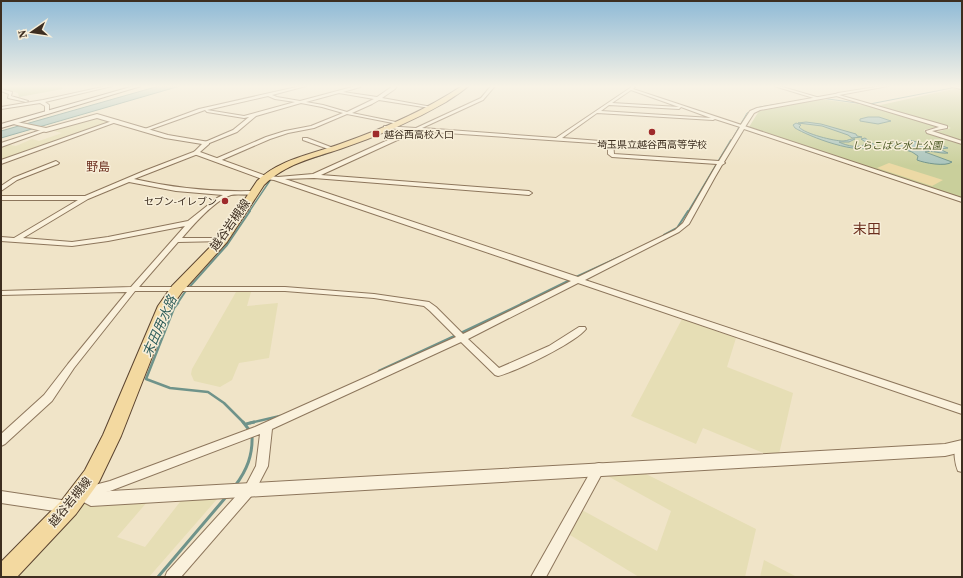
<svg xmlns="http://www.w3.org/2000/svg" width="963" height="578" font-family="'Source Serif 4','Noto Sans JP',serif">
<rect width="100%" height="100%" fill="#f0e4c8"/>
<!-- farmland -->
<path fill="#e6deb5" d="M96,117L112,122L1,161V145L5,144L16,146L32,139L39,141L62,133L49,130Z
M236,292H251L247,306L278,303L269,358L239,363L232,380L220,387L194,381L191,374L192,369Z
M682,319L736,338L727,367L793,393L779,454L768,455L703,428L696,444L631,416Z
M640,471L756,529L745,577H639L570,535L582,510L657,551L671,511L604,474Z
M183,498H218L149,577H13L80,503L148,501L117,537L145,547Z
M764,560L797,577H760Z"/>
<!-- green -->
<path fill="#c9cf9b" d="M1,86H61L63,89L19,97L18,93L1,88Z
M958,88L962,89V141L933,133L951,128L876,106Z
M820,99L865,105L940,126L924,130L927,133L962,144V198L749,127L759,111Z"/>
<!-- sand -->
<path fill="#ecd9a5" d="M889,163L943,180L932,186L877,168Z"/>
<!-- water -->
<path fill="#a9c4bc" stroke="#6f938a" d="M159,86H180L1,138V131Z
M868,117H879L891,121L878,124L860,121V119Z
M806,122L821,124L856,134L857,136L862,137L852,138L848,135L822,126L798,123Z
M796,123L801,125L799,127C805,134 834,141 843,141C848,141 851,138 855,139L849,142H839C847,146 860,149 867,143L861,139L865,138L875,145C860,157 808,136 795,128L793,125Z
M909,140L933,146L940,145L948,148L941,149L935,147L948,153C940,154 932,150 925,152L952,162C946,167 924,163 917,160L918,156L912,152L887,144C894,140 904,144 913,142Z"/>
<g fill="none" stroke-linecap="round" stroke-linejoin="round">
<!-- stream-far4 -->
<path stroke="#6f938a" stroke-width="1" d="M458,94L470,86
M821,98L864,104
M870,104L957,87
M731,141L747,113L760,107L815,98"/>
<!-- stream-far3 -->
<path stroke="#6f938a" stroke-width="1.5" d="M302,161L325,154
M249,212L271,179
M688,212L731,140"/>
<!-- stream-far2 -->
<path stroke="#6f938a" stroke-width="2" d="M664,235L677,228L688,211
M576,277L624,255
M177,304L185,292L227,245L250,211
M521,304L572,279"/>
<!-- stream-far1 -->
<path stroke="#6f938a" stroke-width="2.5" d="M178,303L174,308L146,379L170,388L208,392L224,403L244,423
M461,333L524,303
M379,371L457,335
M250,423L280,416"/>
<!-- stream -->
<path stroke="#6f938a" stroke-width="3" d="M243,422L250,431
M246,424L254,422
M235,486C247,470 253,455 252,435
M158,577L226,497"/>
<!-- minor casing -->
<g stroke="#8d765c" stroke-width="2">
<path id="minor" d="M107,86H112L45,102L49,105V112L47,113L45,112V106L40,103L1,109V107L43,100Z
M301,86H306L272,95L277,97L300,101L356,86H361L360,87L343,92L377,97L393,86H397L395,89L382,98L432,107L430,108L379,100L372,104L352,113L396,122H398V124L347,114L314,128L288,133L270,139L217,162L214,160L215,159L266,137L285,131L311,126L343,113L322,107L301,103L256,116L237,132L207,144H205V142L233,130L249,117L244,118L207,112L205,110L146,131L142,130L199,109ZM339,93L374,99L347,112L323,105L306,102ZM268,96L275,99L295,102L244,116L207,110Z
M491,86H495L483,100L422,128L556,138L633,86L635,87L633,89L962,198V202L744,129L724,162L725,163L722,165L715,177L689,224L679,232L585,280L962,406V414L578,283L468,339L499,368L549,346L579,327H585L586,329C575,343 517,371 498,376L495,375L461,342L272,429L268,466L254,493L181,577H165L167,572L246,485L256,466L260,434L110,491L83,498L79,497L77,493L79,489L110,481L255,427L456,337L430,311L424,306L374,298L285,291H135L74,368L52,401L5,444L1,446V434L44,395L68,364L127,292L1,295V291L131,287L185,226L108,241L72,246L1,241V237L14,238L78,200H1V196H85L144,171L196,151L199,153L198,154L134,179C173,188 213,192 253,191L256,193L253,195C248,195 236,194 231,195C215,200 193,225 182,238H223L225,239L226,240L225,241L178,242L139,287H285L374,294L429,302L436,307L463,334L571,281L274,180L265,179L262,177L265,175L278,177L313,174L410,130L386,128L384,127V126L416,128L481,98ZM631,90L679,107L612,103ZM609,105L679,109L681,107L711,118L601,111ZM597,113L713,120L715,119L740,127L719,161L614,154L613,142L562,138ZM417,131L608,144V154L612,157L717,164L683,223L675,230L578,277L285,179L314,178L529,195L532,193L529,191L321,175ZM129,182L176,191L223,195L217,198L188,221L108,237L72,242L23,238L88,199Z
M774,86H779L820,98L817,99Z
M882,86H888L839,95L947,126V128L932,131L962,141V144L927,133L926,131L939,127L833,95L838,93Z
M951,86L962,87V89L952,87Z
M1,89L12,92L11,96L28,101L26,102L8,98L9,94L1,91Z
M115,120L119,121L1,164V160Z
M44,129L48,130L1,147V143Z
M303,138H307L336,149L331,150L303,140Z
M56,161L59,163L58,164L17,180L1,191V186L13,178Z
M960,443L962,444V472L958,471C955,464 953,451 956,445Z
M599,463L603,464L605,468L546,577H531L595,464Z
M1,491L68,501L72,503L74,507L72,511L68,513L1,503Z"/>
</g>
<!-- tertiary casing -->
<g stroke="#8d765c" stroke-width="2">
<path id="tertiary" d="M835,94L837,96L760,110L754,113L745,127L740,126L750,111L757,108Z
M97,114L168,135L209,142V144L200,152L269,177L268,179H262L194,154V152L202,144L165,138L97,118L46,132L9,123L12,121L46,128Z
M962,440V452L945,456L91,506L76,498L73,493L76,488L81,486L93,492L945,444Z"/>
</g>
<!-- secondary casing -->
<g stroke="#6f573f" stroke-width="2">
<path id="secondary" d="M134,86H141L1,128V124Z"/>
</g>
<!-- primary casing -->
<g stroke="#5b4430" stroke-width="2">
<path id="primary" d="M462,86H468C462,92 453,97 446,102C413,121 376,137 340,149C313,158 285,164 264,185L227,242L182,292L172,306L121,436L99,482L76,514L17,577H1V562L62,500L85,470L103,435L158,306L172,286L219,238L257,181C280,159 310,155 340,144C382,129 424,111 462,86Z"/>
</g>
<!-- minor -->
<use href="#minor" fill="#faf1dc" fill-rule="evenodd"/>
<!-- tertiary -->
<use href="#tertiary" fill="#faf1dc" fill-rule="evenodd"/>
<!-- secondary -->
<use href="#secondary" fill="#faf1dc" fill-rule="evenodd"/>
<!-- primary -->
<use href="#primary" fill="#f3d9a0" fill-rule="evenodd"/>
</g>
<!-- sky -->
<linearGradient id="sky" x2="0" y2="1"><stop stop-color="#8fbad6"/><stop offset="0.52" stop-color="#f8f3e6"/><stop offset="1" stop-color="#f8f3e6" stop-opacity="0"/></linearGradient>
<rect width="963" height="166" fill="url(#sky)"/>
<!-- markers -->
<g fill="#9e2a2b" stroke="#f7eed8" stroke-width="1.5">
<circle cx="652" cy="132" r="4"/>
<rect x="372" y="130" width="8" height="8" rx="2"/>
<circle cx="225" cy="201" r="4"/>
</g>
<g text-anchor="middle" stroke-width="3" stroke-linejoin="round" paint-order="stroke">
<!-- far-poi labels -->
<g font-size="10" fill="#3d2e20" stroke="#f7eed8" text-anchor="start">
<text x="384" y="138">越谷西高校入口</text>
<text x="652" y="148" text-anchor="middle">埼玉県立越谷西高等学校</text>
<text x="217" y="205" text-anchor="end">セブン-イレブン</text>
</g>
<!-- far-park labels -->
<g font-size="10" font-style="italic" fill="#4d5a26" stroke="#f7eed8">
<text x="897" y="149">しらこばと水上公園</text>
</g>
<!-- far-quarter labels -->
<g font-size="12" fill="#6b2e1e" stroke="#f7eed8">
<text x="98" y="171">野島</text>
</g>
<!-- street labels -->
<g font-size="12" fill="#3d2e20" stroke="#f7eed8">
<text transform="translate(230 225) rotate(-55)" y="4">越谷岩槻線</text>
<text transform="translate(70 502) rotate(-51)" y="4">越谷岩槻線</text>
</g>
<!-- water labels -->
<g font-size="13" font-style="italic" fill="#2f5d5a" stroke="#f7eed8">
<text transform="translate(159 326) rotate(-66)" y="5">末田用水路</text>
</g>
<!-- quarter labels -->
<g font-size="14" fill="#6b2e1e" stroke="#f7eed8">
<text x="867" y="234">末田</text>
</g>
</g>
<!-- border -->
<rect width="963" height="578" fill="none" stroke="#3d2e20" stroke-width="4"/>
<!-- north arrow -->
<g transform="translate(32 32) rotate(257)" stroke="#f7eed8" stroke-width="3" paint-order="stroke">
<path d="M0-3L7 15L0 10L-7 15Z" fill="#3d2e20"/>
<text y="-6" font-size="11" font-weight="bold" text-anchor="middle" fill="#3d2e20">N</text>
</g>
</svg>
